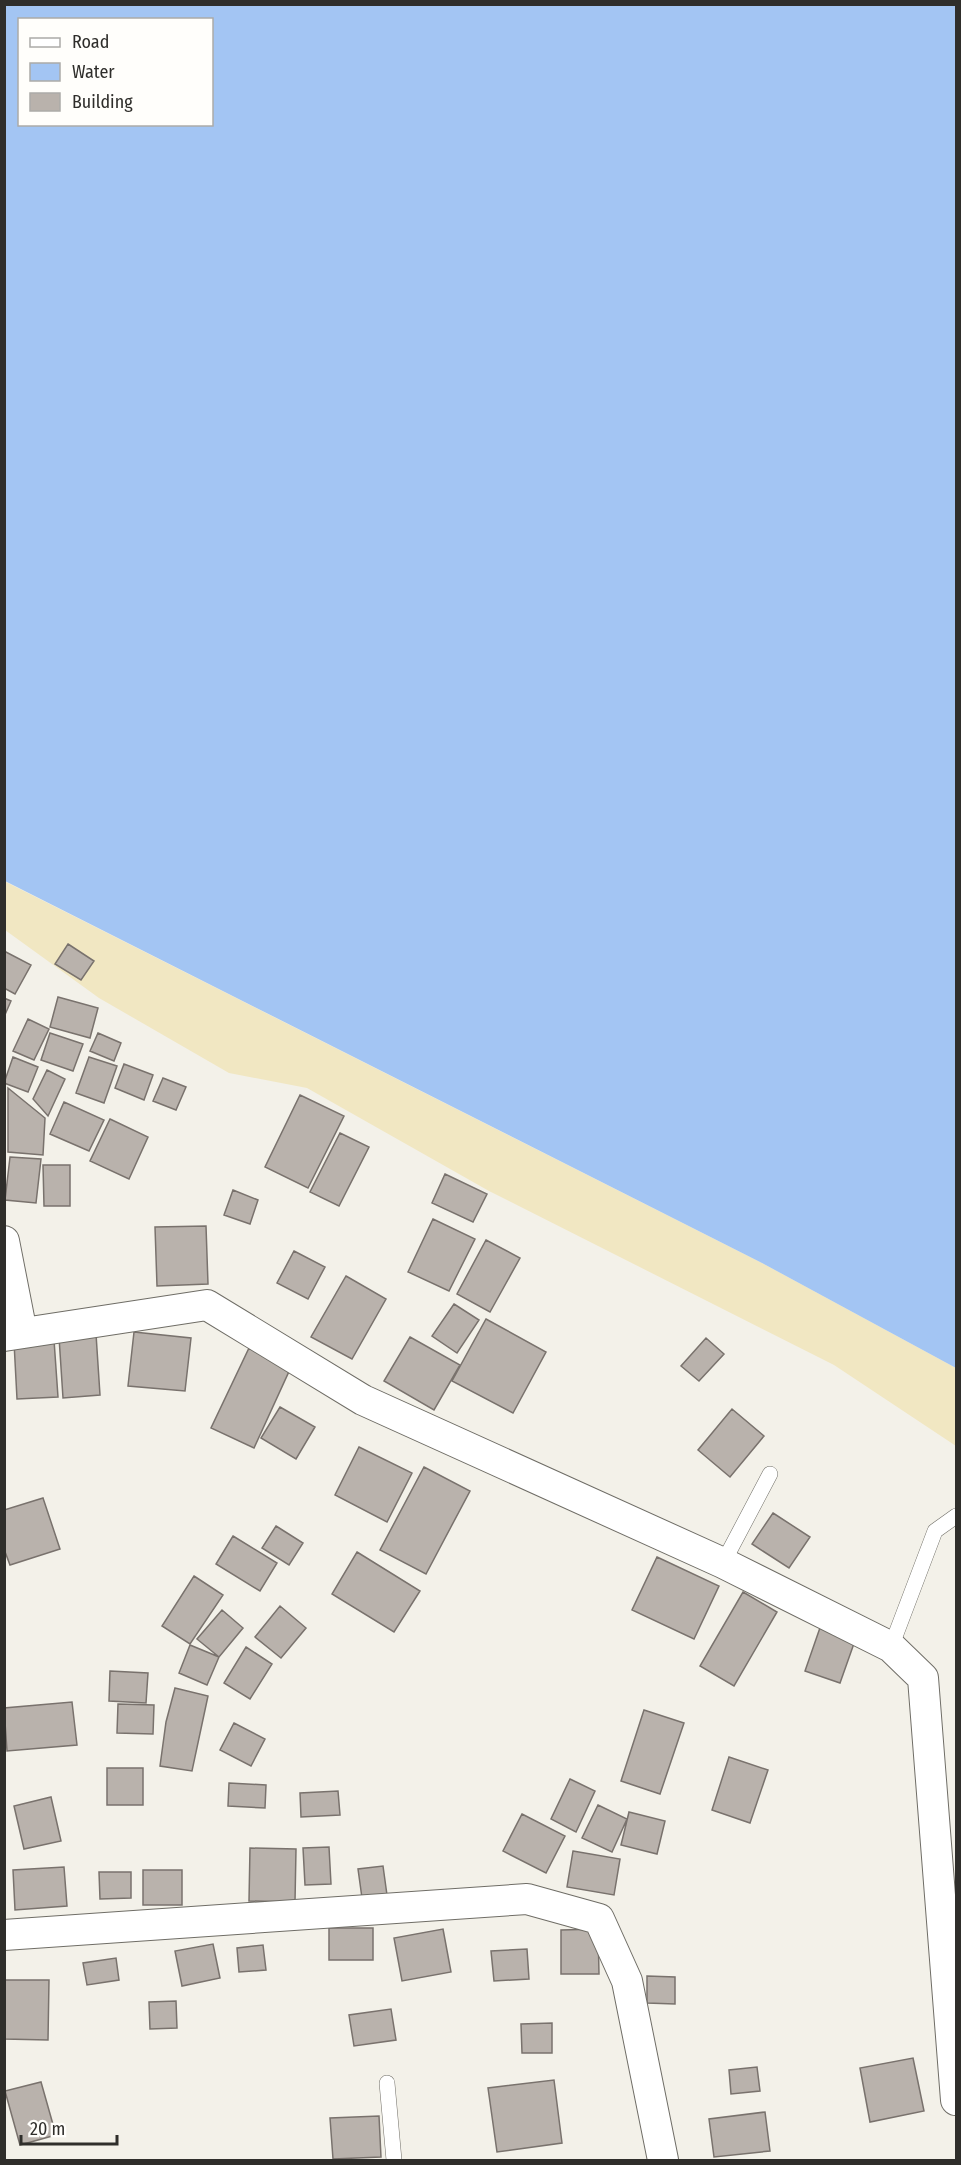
<svg xmlns="http://www.w3.org/2000/svg" width="961" height="2165" font-family="'Fira Sans Condensed',sans-serif">
<rect width="100%" height="100%" fill="#f3f1e9"/>
<!-- sand -->
<path fill="#f1e7c2" d="M4,881L762,1263L956,1368V1446L834,1365L489,1191L307,1088L229,1073L99,998L5,930Z"/>
<!-- water -->
<path fill="#a3c5f3" fill-rule="evenodd" d="M4,5H956V1368L762,1263L5,881ZM20,20H212V124H20Z"/>
<!-- building -->
<path fill="#b9b2ac" stroke="#79726d" stroke-width="1.5" d="M68,944L94,961L81,980L55,964Z
M4,951L31,965L15,994L4,988Z
M58,997L98,1008L90,1038L50,1027Z
M4,998L11,1001L4,1017Z
M28,1019L49,1029L34,1060L13,1051Z
M50,1033L83,1044L73,1071L41,1060Z
M98,1033L121,1043L114,1061L90,1051Z
M13,1057L38,1067L28,1092L4,1083Z
M89,1057L117,1066L104,1103L76,1093Z
M124,1064L153,1075L144,1100L115,1088Z
M47,1070L65,1079L48,1116L33,1099Z
M163,1078L186,1087L176,1110L153,1101Z
M8,1088L45,1118L43,1155L8,1152Z
M300,1095L344,1116L308,1188L265,1167Z
M64,1102L104,1120L89,1151L50,1134Z
M110,1119L148,1137L129,1179L90,1161Z
M340,1133L369,1147L339,1206L310,1192Z
M10,1157L41,1159L36,1203L5,1200Z
M43,1165H70V1206H44Z
M445,1174L487,1194L473,1222L432,1203Z
M233,1190L258,1200L250,1224L224,1215Z
M433,1219L475,1239L449,1291L408,1272Z
M206,1226L208,1284L157,1286L155,1227Z
M486,1240L520,1258L490,1312L457,1294Z
M294,1251L325,1267L308,1299L277,1283Z
M346,1276L386,1299L352,1359L311,1337Z
M454,1304L479,1320L457,1353L432,1336Z
M486,1319L546,1352L513,1413L452,1381Z
M134,1332L191,1338L185,1391L128,1386Z
M96,1334L100,1395L63,1398L59,1337Z
M410,1337L460,1365L434,1410L384,1381Z
M706,1338L724,1354L699,1381L681,1366Z
M54,1340L58,1397L17,1399L14,1342Z
M249,1348L291,1367L254,1448L211,1428Z
M280,1407L315,1427L296,1459L261,1438Z
M732,1409L764,1436L730,1477L698,1450Z
M359,1447L412,1473L387,1522L335,1495Z
M424,1467L470,1491L426,1574L380,1550Z
M43,1498L60,1549L10,1565L4,1549V1510Z
M773,1513L810,1537L789,1568L752,1544Z
M276,1526L303,1543L289,1565L262,1548Z
M233,1536L277,1563L260,1591L216,1564Z
M357,1552L420,1591L394,1632L332,1594Z
M657,1557L719,1586L694,1639L632,1610Z
M194,1576L223,1595L190,1644L162,1626Z
M743,1592L777,1612L734,1686L700,1666Z
M280,1606L306,1628L281,1658L255,1637Z
M222,1610L243,1628L219,1657L197,1639Z
M822,1622L857,1635L840,1683L805,1671Z
M190,1645L219,1657L207,1685L179,1673Z
M246,1647L272,1664L250,1699L224,1683Z
M110,1671L148,1673L146,1703L109,1701Z
M175,1688L208,1696L192,1771L160,1766L166,1722Z
M72,1702L77,1745L7,1751L4,1708Z
M118,1704L154,1705L153,1734L117,1733Z
M644,1710L684,1723L660,1794L621,1781Z
M234,1723L265,1739L251,1766L220,1750Z
M729,1757L768,1770L750,1823L712,1810Z
M107,1768H143V1805H107Z
M570,1779L595,1791L576,1832L551,1819Z
M229,1783L266,1785L265,1808L228,1806Z
M338,1791L340,1815L301,1817L300,1793Z
M51,1797L61,1841L24,1849L14,1806Z
M598,1805L627,1819L612,1852L582,1838Z
M629,1812L665,1821L657,1854L621,1845Z
M522,1814L565,1836L546,1873L503,1851Z
M329,1847L331,1884L305,1885L303,1848Z
M250,1848L296,1849L295,1902L249,1901Z
M573,1851L620,1859L614,1895L567,1887Z
M383,1866L387,1895L362,1898L358,1869Z
M64,1867L67,1906L15,1910L13,1870Z
M143,1870H182V1905H143Z
M99,1872H131V1898L100,1899Z
M329,1928H373V1960H329Z
M443,1929L451,1972L402,1981L394,1938Z
M598,1929L599,1974H561V1930Z
M213,1944L220,1978L182,1986L175,1951Z
M263,1945L266,1970L239,1972L237,1948Z
M527,1949L529,1979L494,1981L491,1951Z
M116,1958L119,1980L87,1985L83,1963Z
M647,1976L675,1977V2004L647,2003Z
M4,1980H49L48,2040L4,2039Z
M176,2001L177,2028L150,2029L149,2002Z
M391,2009L396,2040L354,2046L349,2015Z
M552,2023V2053H522L521,2024Z
M913,2058L924,2111L870,2122L860,2068Z
M757,2067L760,2091L731,2094L729,2070Z
M554,2080L562,2143L497,2152L488,2088Z
M41,2082L56,2135L20,2145L5,2091Z
M765,2112L770,2151L714,2157L709,2119Z
M379,2116L381,2157L333,2159L330,2118Z"/>
<g fill="none" stroke-linecap="round" stroke-linejoin="round">
<!-- service casing -->
<g stroke="#6f6d66" stroke-width="16">
<path id="service" d="M723,1563L770,1474
M891,1647L935,1531L956,1516
M387,2083L394,2160"/>
</g>
<!-- minor casing -->
<g stroke="#6f6d66" stroke-width="32">
<path id="minor" d="M4,1241L22,1333
M4,1336L207,1305L363,1400L723,1563L891,1647L923,1678L956,2100
M4,1935L527,1899L599,1919L627,1981L663,2160"/>
</g>
<!-- service -->
<use href="#service" stroke="#fff" stroke-width="15"/>
<!-- minor -->
<use href="#minor" stroke="#fff" stroke-width="30"/>
</g>
<!-- border -->
<rect width="961" height="2165" fill="none" stroke="#2f2e2b" stroke-width="12"/>
<!-- legend -->
<rect x="18" y="18" width="195" height="108" fill="#fffefb" stroke="#acaba8" stroke-width="1.5"/>
<rect x="30" y="38" width="30" height="9" fill="#ffffff" stroke="#acaba8" stroke-width="1.5"/>
<text x="72" y="48" font-size="18" fill="#2f2e2b">Road</text>
<rect x="30" y="63" width="30" height="18" fill="#a3c5f3" stroke="#acaba8" stroke-width="1.5"/>
<text x="72" y="78" font-size="18" fill="#2f2e2b">Water</text>
<rect x="30" y="93" width="30" height="18" fill="#b9b2ac" stroke="#acaba8" stroke-width="1.5"/>
<text x="72" y="108" font-size="18" fill="#2f2e2b">Building</text>
<!-- scale -->
<path d="M21 2135v9h96v-9" fill="none" stroke="#2f2e2b" stroke-width="3"/>
<text x="30" y="2135" font-size="18" fill="#2f2e2b" stroke="#fffefb" stroke-width="4.5" paint-order="stroke">20 m</text>
</svg>
